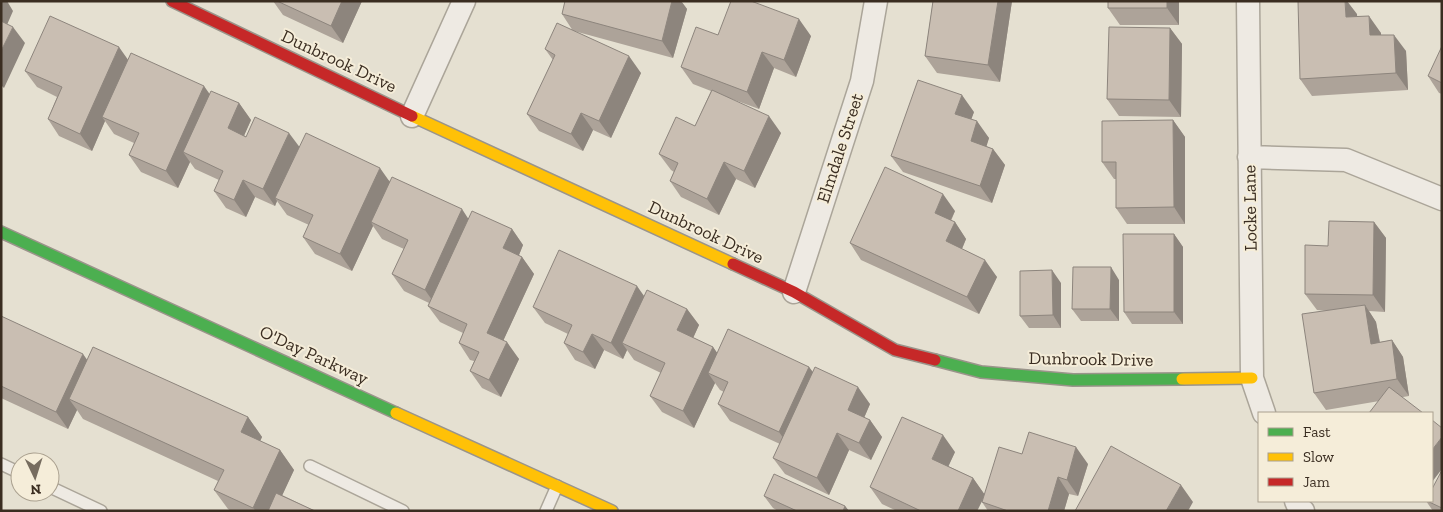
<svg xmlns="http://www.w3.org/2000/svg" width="1443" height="512" font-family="'Zilla Slab',serif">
<rect width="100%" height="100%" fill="#e5e0d1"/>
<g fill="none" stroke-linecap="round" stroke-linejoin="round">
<!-- lane casing -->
<g stroke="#aba599" stroke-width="14">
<path id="lane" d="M1,464L20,473
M310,466L403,511
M50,487L101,511
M546,511L557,486"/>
</g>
<!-- street casing -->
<g stroke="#aba599" stroke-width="25">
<path id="street" d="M1248,1L1252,378L1264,413
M412,116L464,1
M1249,157L1346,160L1442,199
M794,292L862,81L876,1
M1296,501L1299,508L1303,511"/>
</g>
<!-- fast casing -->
<g stroke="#9a948a" stroke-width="14">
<path id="fast" d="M1,232L396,413
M935,360L981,372L1073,380L1182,379"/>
</g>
<!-- slow casing -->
<g stroke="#9a948a" stroke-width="14">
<path id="slow" d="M412,116L733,264
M1182,379L1252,378
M396,413L612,511"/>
</g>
<!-- jam casing -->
<g stroke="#9a948a" stroke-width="14">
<path id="jam" d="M172,1L412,116
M733,264L794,292L895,350L935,360"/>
</g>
<!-- lane -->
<use href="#lane" stroke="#eeeae3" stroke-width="11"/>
<!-- street -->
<use href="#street" stroke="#eeeae3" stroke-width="22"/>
<!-- fast -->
<use href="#fast" stroke="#4caf50" stroke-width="11"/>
<!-- slow -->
<use href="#slow" stroke="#ffc107" stroke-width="11"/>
<!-- jam -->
<use href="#jam" stroke="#c62828" stroke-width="11"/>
</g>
<!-- wall -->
<path fill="#ada399" d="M273,1H362L343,43L283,15Z
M565,1H681L687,9L673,58L574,31L641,73L611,138L593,130L583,151L539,131L527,114L553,60L545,49L573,31L562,14Z
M933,1H1012L1000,82L937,73L925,56Z
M1179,1V25H1120L1108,8Z
M1357,14V16L1381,33V35L1406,51L1408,90L1312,96L1300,79Z
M1170,28L1182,44L1181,117L1119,116L1107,99Z
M718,35L811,36L796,77L774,68L759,109L729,98L781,133L755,188L736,179L719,215L681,197L670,181L674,172L671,170L659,154L695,126L711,91L693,84L681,67Z
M128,60L210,94L239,103L251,120L244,135L246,137L299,147L390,181L468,219L512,229L523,245L519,255L522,257L534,274L503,341L519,359L501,397L482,388L470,371L474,361L470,360L459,343L463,333L440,322L428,306L429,303L404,291L392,274L404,249L382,239L373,226L352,271L315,254L303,237L309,225L287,215L277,201L275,206L255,197L246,217L226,208L214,191L219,180L195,169L190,162L178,188L141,172L129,155L134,143L114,134L105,121L92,151L59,136L48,119L57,97L37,87L25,71Z
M1428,76L1442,83V94L1439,93Z
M974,112L971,119L989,138L986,146L993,149L1005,165L992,203L903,172L891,156Z
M1173,120L1185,137V224H1127L1116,208V179H1114L1102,162Z
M955,211L951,221L955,222L966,239L962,249L997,277L979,314L861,260L850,243Z
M1374,222L1386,238L1385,312L1369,311L1376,322L1380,342L1392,340L1403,357L1409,396L1326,410L1314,393L1328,311L1317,310L1305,294L1328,246Z
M1174,234L1183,247V324H1132L1124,312Z
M1119,280V321H1081L1072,309Z
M1061,283V328H1029L1020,316Z
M644,296L687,309L699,325L693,338L713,347L717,353L809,367L813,372L870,404L864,418L870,420L882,437L871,460L849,450L829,495L785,474L773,458L780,444L730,421L718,404L724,392L720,390L715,383L694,428L662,412L650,396L661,373L634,360L627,350L623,359L604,350L595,369L575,360L564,343L568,334L545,323L533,307Z
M1,316L87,360L248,417L262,437L260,441L280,450L294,470L282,495L315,511H231L228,509L214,490L218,481L83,419L77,410L68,429L1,398Z
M955,452L948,466L973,478L984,494L1022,454L1088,464L1078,496L1069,494L1064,511H988L982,502L984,497L977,511H897L882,504L870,487Z
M1442,470V511H1433L1426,501Z
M764,496L845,506L849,511H778L773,508Z"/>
<!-- shaded-wall -->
<path fill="#8d857d" d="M1,1H7L13,11L3,34L1,32Z
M342,1H362L343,43L331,26Z
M672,1H681L687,9L673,58L662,41Z
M998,1H1012L1000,82L988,65Z
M1167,1H1179V25L1167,8Z
M1345,1H1347L1357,14L1358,34L1346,17Z
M1369,16L1381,33L1382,52L1370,35Z
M799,19L811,36L796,77L784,60Z
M13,27L25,43L4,88L1,85V51Z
M1170,28L1182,44L1181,117L1169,100Z
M1394,35L1406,51L1408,90L1396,73Z
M119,47L131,64L102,117L105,121L92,151L80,134Z
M762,52L774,68L759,109L747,92Z
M629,56L641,73L611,138L599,121Z
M204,86L216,103L183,152L190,162L178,188L166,171Z
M962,95L974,112L967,131L955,114Z
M239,103L251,120L240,145L228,128Z
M581,113L593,130L583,151L571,134Z
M769,116L781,133L755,188L744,171Z
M1173,120L1185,137V224L1174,207Z
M977,121L989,138L983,158L971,141Z
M289,133L301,149L275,198L277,201L275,206L263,189Z
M993,149L1005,165L992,203L980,186Z
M724,162L736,179L719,215L707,199Z
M380,168L392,185L371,222L373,226L352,271L340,254Z
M243,180L255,197L246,217L234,200Z
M943,194L955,211L946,230L935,213Z
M462,209L473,226L437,307L425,290Z
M955,222L966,239L958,258L946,241Z
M1374,222L1386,238L1385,312L1373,295Z
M512,229L523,245L515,265L503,248Z
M1174,234L1183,247V324L1174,312Z
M522,257L534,274L499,350L487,333Z
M985,260L997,277L979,314L967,297Z
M1111,267L1119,280V321L1110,309Z
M1052,270L1061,283V328L1053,315Z
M637,286L649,303L622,343L627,350L623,359L611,343Z
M1365,305L1376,322L1383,361L1371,344Z
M687,309L699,325L689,347L677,330Z
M592,334L604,350L595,369L583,352Z
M1392,340L1403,357L1409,396L1397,379Z
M507,342L519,359L501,397L489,380Z
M713,347L725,364L708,373L715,383L694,428L683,411Z
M83,354L95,371L69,399L77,410L68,429L56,412Z
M809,367L821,384L791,449L779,432Z
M858,387L870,404L860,427L848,410Z
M248,417L262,437L255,452L241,432Z
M870,420L882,437L871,460L859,443Z
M837,433L849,450L829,495L817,478Z
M943,435L955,452L944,476L932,459Z
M1442,437V469L1432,482V450Z
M1076,447L1088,464L1078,496L1067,480Z
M280,450L294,470L275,511H256L253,508Z
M1058,477L1069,494L1064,511H1048Z
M973,478L985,495L977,511H958Z
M1181,485L1193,502L1188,511H1166Z
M845,506L849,511H843Z"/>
<!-- building -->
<path fill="#c9beb2" stroke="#8d857d" d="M277,1H342L331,26Z
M565,1H672L662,41L562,14Z
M731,1H751L799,19L784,60L762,52L747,92L681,67L696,27L718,35Z
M933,1H998L988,65L925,56Z
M1108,1H1167V8H1108Z
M1298,1H1345L1346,17L1369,16L1370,35H1394L1396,73L1300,79Z
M50,16L119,47L80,134L48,119L62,87L25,71Z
M1,21L13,27L1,51Z
M557,23L629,56L599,121L581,113L571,134L527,114L555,55L545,49Z
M1109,27L1170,28L1169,100L1107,99Z
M1442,46V83L1428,76Z
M131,53L204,86L166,171L129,155L139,133L102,117Z
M918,80L962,95L955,114L977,121L971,141L993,149L980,186L891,156Z
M712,90L769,116L744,171L724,162L707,199L670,181L678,163L659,154L676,117L695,126Z
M211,91L239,103L228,128L246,137L255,117L289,133L263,189L243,180L234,200L214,191L223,171L183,152Z
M1173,120L1174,207L1116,208V162H1102V121Z
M306,133L380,168L340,254L303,237L313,215L275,198Z
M885,167L943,194L935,213L955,222L946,241L985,260L967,297L850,243Z
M392,177L462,209L425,290L392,274L408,240L371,222Z
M472,211L512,229L503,248L522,257L487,333L507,342L489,380L470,371L479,352L459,343L467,324L428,306Z
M1329,221L1374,222L1373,295L1305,294V245L1328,246Z
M1123,234H1174V312H1124Z
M559,250L637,286L611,343L592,334L583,352L564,343L572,325L533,307Z
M1073,267H1111L1110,309H1072Z
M1052,270L1053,315L1020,316V271Z
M647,290L687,309L677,330L713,347L683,411L650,396L665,363L622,343Z
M1365,305L1371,344L1392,340L1397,379L1314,393L1302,314Z
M1,316L83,354L56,412L1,386Z
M728,329L809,367L779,432L718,404L728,382L708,373Z
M93,347L248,417L241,432L280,450L253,508L214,490L224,470L69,399Z
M815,367L858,387L848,410L870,420L859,443L837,433L817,478L773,458Z
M1389,387L1423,413H1369Z
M902,417L943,435L932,459L973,478L958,511H921L870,487Z
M1432,420L1442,428V437L1432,450Z
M1029,432L1076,447L1067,480L1058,477L1048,511H1008L982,502L999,447L1022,454Z
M1111,446L1181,485L1166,511H1075Z
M1442,470V508L1427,501H1432V489Z
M774,474L845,506L843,511H797L764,496Z
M276,493L315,511H268Z"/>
<g text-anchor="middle" stroke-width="4" stroke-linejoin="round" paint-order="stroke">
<!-- street labels -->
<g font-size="18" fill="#3a2d21" stroke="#f5edd9">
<text transform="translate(339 61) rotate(25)" y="6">Dunbrook Drive</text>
<text transform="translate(840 148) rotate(-72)" y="6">Elmdale Street</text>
<text transform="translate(1250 208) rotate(-91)" y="6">Locke Lane</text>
<text transform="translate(706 232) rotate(25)" y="6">Dunbrook Drive</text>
<text transform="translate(314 355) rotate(25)" y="6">O'Day Parkway</text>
<text transform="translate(1091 359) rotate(1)" y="6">Dunbrook Drive</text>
</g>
</g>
<!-- border -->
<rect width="1443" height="512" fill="none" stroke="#3a2d21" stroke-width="5"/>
<!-- legend -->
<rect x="1258" y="412" width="175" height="90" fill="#f5edd9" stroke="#aaa08f"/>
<rect x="1268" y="428" width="25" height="8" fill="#4caf50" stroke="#aaa08f"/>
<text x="1303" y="437" font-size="15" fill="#3a2d21">Fast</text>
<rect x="1268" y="453" width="25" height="8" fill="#ffc107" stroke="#aaa08f"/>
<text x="1303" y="462" font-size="15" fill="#3a2d21">Slow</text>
<rect x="1268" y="478" width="25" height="8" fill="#c62828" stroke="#aaa08f"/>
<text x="1303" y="487" font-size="15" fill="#3a2d21">Jam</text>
<!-- north arrow -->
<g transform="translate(35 477) rotate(176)"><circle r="24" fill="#f5edd9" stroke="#aaa08f"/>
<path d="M0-4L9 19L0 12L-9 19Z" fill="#766c5f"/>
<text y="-8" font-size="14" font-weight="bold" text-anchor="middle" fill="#3a2d21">N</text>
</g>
</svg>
